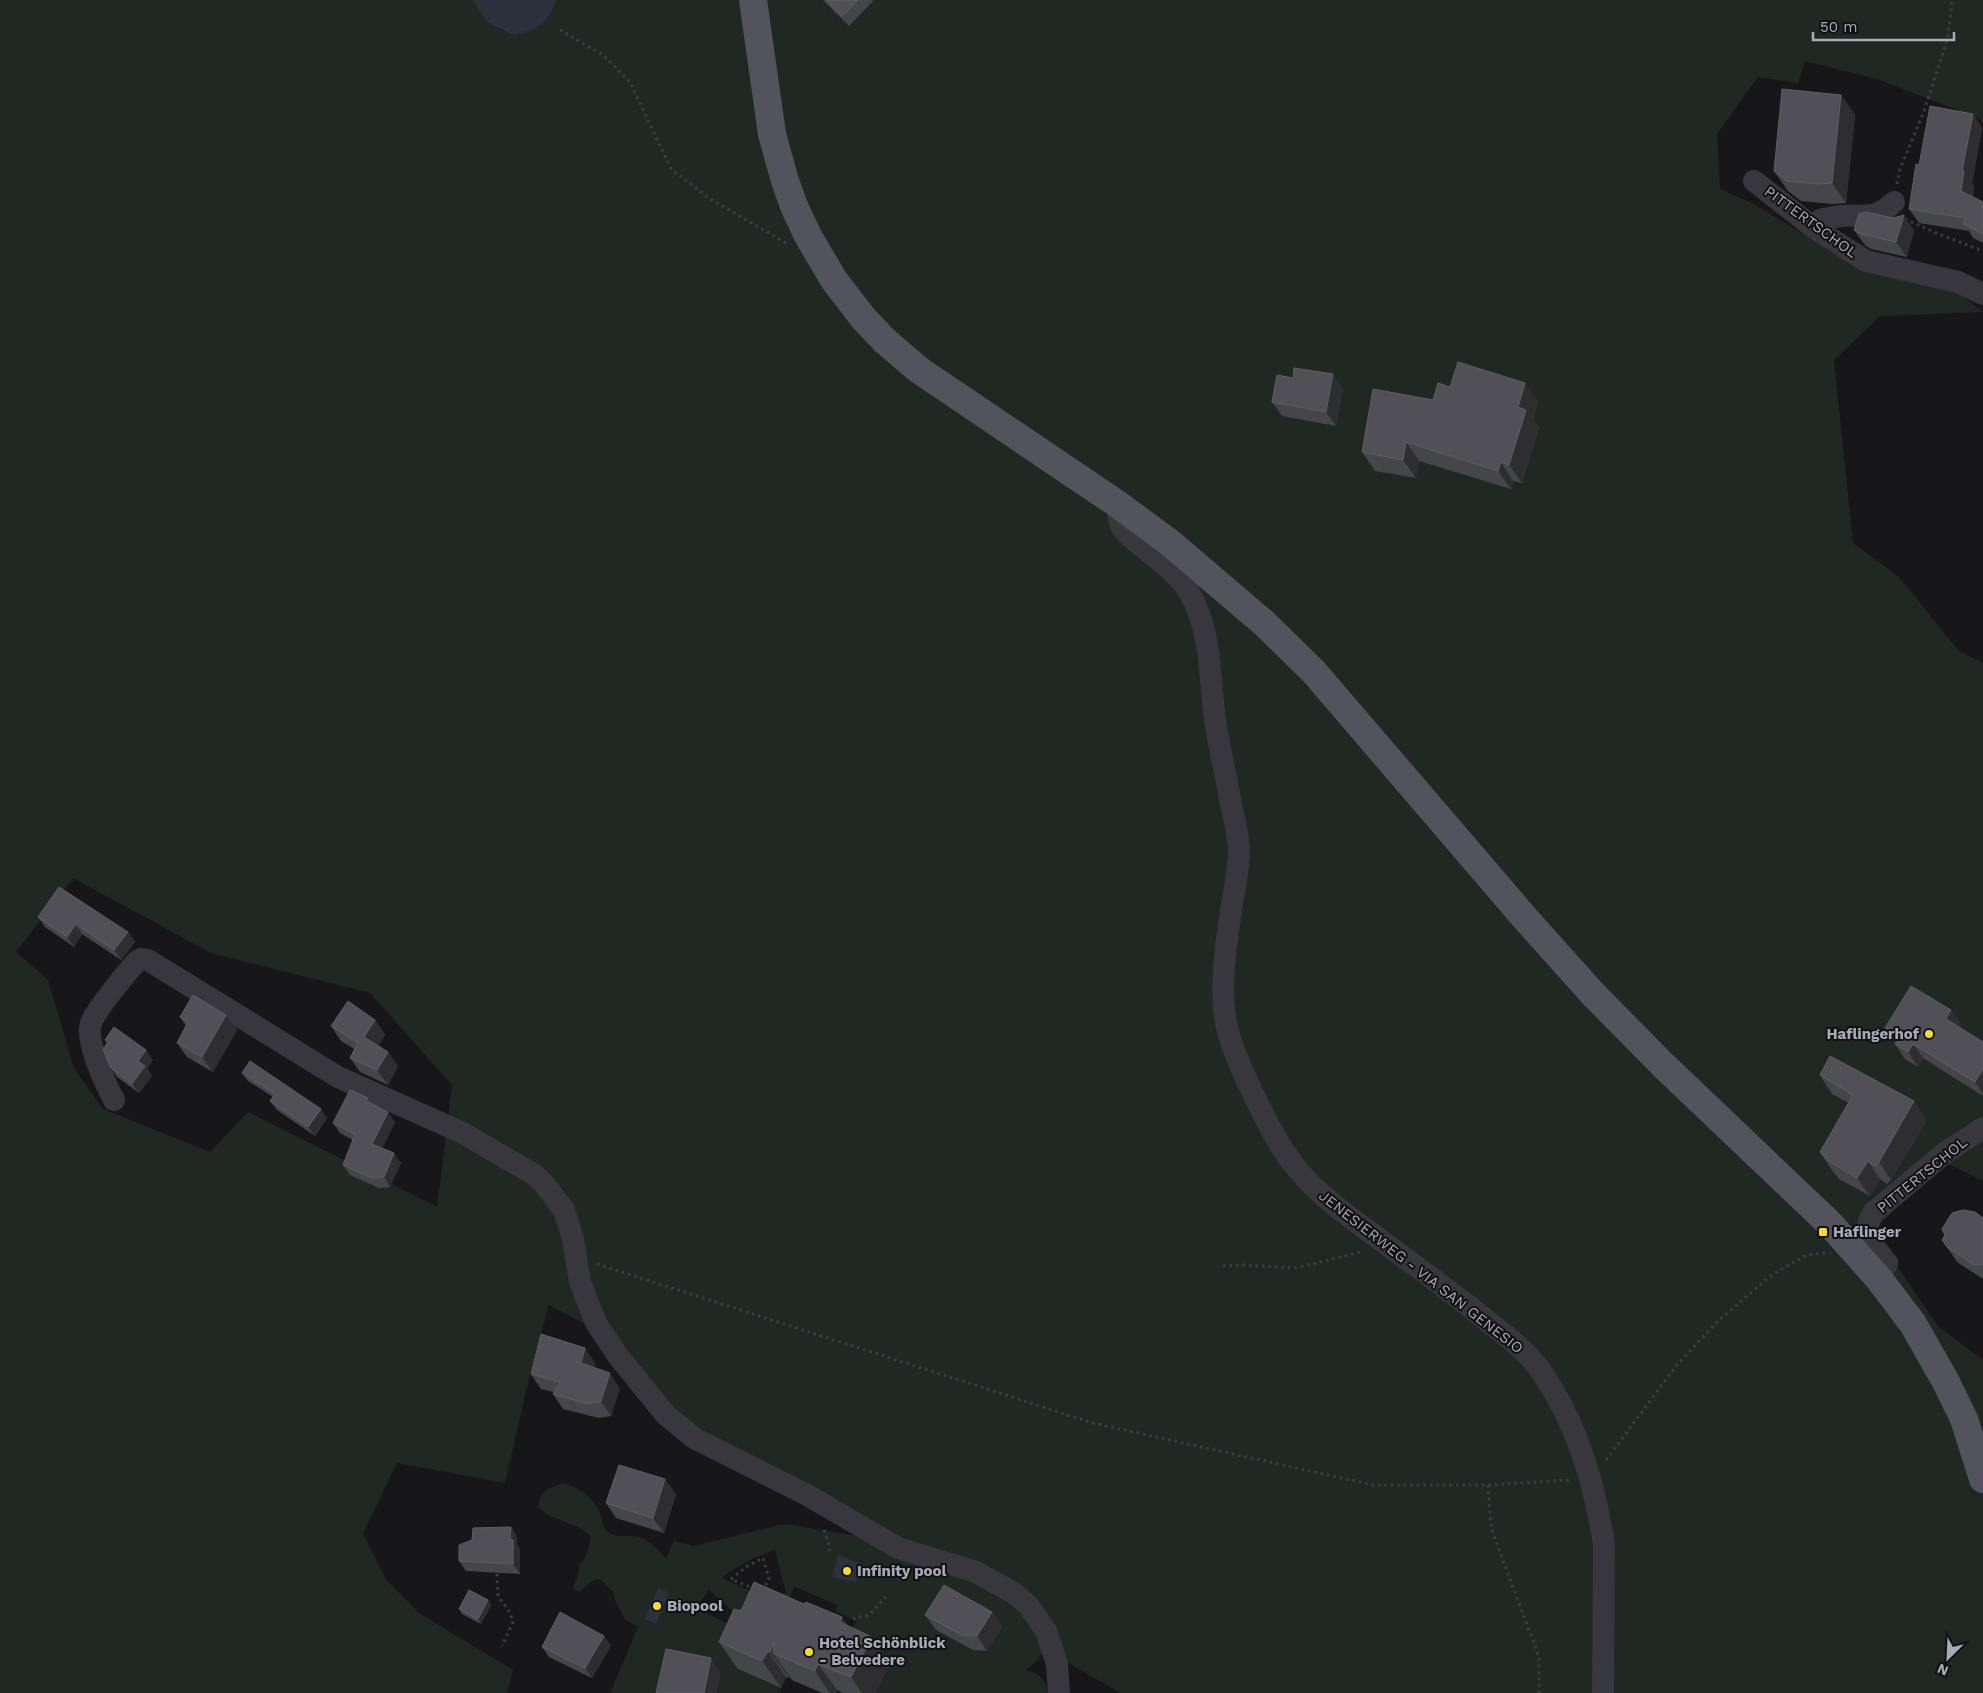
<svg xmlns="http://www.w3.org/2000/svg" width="1983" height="1693" font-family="'Work Sans',sans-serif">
<rect width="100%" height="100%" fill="#171618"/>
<!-- green -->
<path fill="#202823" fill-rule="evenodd" d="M0,0H1983V124L1980,119L1880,80L1805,61L1798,83L1758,77L1717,134L1720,189L1754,204L1850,263L1959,293L1983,312L1880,316L1834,360L1853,543L1899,577L1958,650L1983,663V1181L1944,1162L1873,1231L1938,1326L1983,1360V1693H1121L1063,1660L1048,1622L679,1419L607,1335L549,1305L530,1374L505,1483L397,1463L363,1534L386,1580L419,1613L513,1670L507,1693H0ZM73,878L211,953L370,993L452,1085L437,1207L248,1112L210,1152L103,1109L74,1068L48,980L16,952Z
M562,1483C578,1486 593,1497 600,1513C603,1520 601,1528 609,1533C618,1539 629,1534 639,1537C650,1540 659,1551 666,1558L674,1541L693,1546L779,1525L788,1524L863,1537L942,1567L1011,1600L1045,1646L1039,1659L1026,1670C1039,1673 1046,1680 1048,1693H875L890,1664L848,1639L856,1621L835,1611L837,1605L795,1587L787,1601L776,1596L786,1593L775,1550C755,1557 738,1565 722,1578L769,1599L738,1669L781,1688L779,1693H717L721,1673L670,1693H610L638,1627L625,1619L616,1603L613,1592L600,1579L594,1580L580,1591L574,1590C573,1582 580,1575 579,1565C587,1556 589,1548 591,1537C577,1521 552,1522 538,1507C540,1489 548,1490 562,1483ZM709,1590L738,1616L730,1625L696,1608Z"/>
<!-- water -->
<path fill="#2c323d" d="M473,0H556C548,24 537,29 514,35L487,22Z
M838,1555L864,1565L855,1582L832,1577Z
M658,1588L669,1593L656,1624L645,1619Z"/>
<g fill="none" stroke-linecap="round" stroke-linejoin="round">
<!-- path -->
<path stroke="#3d3e44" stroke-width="3" stroke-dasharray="2.5 4" stroke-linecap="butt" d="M560,30L603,55L630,82L671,169L710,199L786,243
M1897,184L1900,169L1924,111L1948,37L1952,0
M1905,219L1936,233L1983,251
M597,1264L1093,1423L1373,1485H1488L1569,1480
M1223,1266L1242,1265L1296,1268L1361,1252
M1606,1460L1676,1366L1718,1321L1768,1278L1783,1268L1807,1255L1826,1253
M1488,1485L1491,1528L1539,1657V1693
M824,1530L829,1545L830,1553
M497,1574L498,1596L510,1613L513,1622L502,1646
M755,1589L731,1579L746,1567L763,1558L769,1578L764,1589
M853,1619L869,1615L886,1597"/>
<!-- minor -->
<path stroke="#37373d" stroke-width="22" d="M1754,181L1814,228L1866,261L1958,282L1983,294
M1814,228L1820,220C1827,218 1834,217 1841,216C1865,214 1874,221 1894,202
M1116,503L1120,524L1124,531C1144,551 1175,568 1189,592C1213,632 1209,683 1216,727C1221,754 1227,782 1232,809C1235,823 1239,837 1239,851C1239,870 1234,891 1231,910C1226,945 1220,982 1225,1018C1229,1041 1239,1064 1249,1085C1262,1112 1275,1140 1293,1164C1316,1193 1345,1214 1374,1235C1406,1259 1438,1282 1470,1307C1494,1327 1522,1345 1541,1371C1577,1423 1595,1484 1604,1545L1603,1693
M114,1100C105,1083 85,1041 91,1023C96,1009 126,974 137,961L142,959L148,960L338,1077L463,1133L535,1175L545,1185L564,1210L573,1239L580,1282L596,1323L618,1356L666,1415L694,1438L809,1496L898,1548L976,1572L1014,1593L1028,1605L1046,1631L1057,1664L1059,1693
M1879,1279L1887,1263C1874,1245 1859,1234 1874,1212L1946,1152L1983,1128"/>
<!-- major -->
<path stroke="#53535c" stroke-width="28" d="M753,0L772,134L785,181L794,206L808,236L834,280L864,319L885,341L919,370L1116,503L1169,542L1264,623L1314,672L1524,917L1593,994L1663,1065L1831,1225L1879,1279L1913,1324L1946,1382L1964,1419L1983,1479"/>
</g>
<!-- wall -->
<path fill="#45464a" d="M823,0H872L873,1L849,26Z
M1841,95L1855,115L1846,203L1832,204L1801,201L1788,191L1774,171Z
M1973,114L1982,128L1972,183L1974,186L1973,197L1983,202V243L1973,238L1969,231L1919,223L1909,209L1919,165Z
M1854,230H1914L1907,257L1871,249L1865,245Z
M1450,387L1538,401L1533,419L1539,428L1522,483L1513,481L1511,489L1419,461L1416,478L1375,471L1362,452Z
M1343,389L1336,426L1282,416L1272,402Z
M38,917L128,932L135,942L121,960L82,934L74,947L45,927Z
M226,1015L237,1030L213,1072L187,1057L177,1043L186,1026L180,1017Z
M375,1020L385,1035L378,1046L388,1052L398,1066L388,1085L360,1072L350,1058L354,1049L341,1041L331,1026Z
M1962,1025L1960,1028L1983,1042V1096L1923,1058L1918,1067L1905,1059L1895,1044L1896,1042L1885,1028Z
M105,1040L153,1060L147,1068L152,1076L139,1093L117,1077L110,1067L107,1043Z
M242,1073L327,1118L315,1136L277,1110L270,1101L273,1097L248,1081Z
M1820,1075L1927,1120L1891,1180L1887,1184L1880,1179L1870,1196L1839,1179L1832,1170L1820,1152L1849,1103L1832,1094Z
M372,1103L395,1122L382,1148L401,1163L390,1187L379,1188L350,1175L343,1165L353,1140L340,1133L333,1123Z
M1983,1218V1279L1957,1262L1942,1240Z
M595,1363L594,1368L620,1388L611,1416L599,1418L563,1409L553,1394L554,1392L541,1389L531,1374Z
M676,1494L664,1533L616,1518L606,1503Z
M511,1527L517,1537V1545L520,1550V1574L466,1571L459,1561Z
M488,1600L491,1605L481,1624L462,1614L459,1609Z
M804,1604L842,1617L848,1626L890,1664L875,1693H843L837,1690L836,1693H822L792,1680L789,1676V1678L786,1677L781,1688L738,1669L719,1642L741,1611Z
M992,1612L1002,1627L987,1651L973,1650L936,1630L925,1615Z
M604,1636L611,1646L592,1678L549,1657L542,1647Z"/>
<!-- shaded-wall -->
<path fill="#2e2e31" d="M1841,95L1855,115L1846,203L1832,183Z
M1973,114L1982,128L1972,183L1974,186L1971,205L1961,191L1962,171Z
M1904,215L1914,230L1907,257L1896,242Z
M1333,374L1343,389L1336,426L1326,412Z
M1525,383L1538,401L1533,419L1539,428L1522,483L1509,465L1518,407Z
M1406,442L1419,461L1416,478L1403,460Z
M1501,462L1513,481L1511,489L1498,471Z
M76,924L82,934L74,947L67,937Z
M128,932L135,942L121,960L114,950Z
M1951,1010L1962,1025L1957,1034L1946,1019Z
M226,1015L237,1030L213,1072L202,1057Z
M375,1020L385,1035L374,1052L364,1037Z
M1913,1044L1923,1058L1918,1067L1908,1052Z
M146,1050L153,1060L147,1068L152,1076L139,1093L132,1084L138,1061Z
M388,1052L398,1066L388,1085L377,1070Z
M1983,1069V1094L1975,1082Z
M1914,1101L1927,1120L1891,1180L1879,1162Z
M321,1109L327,1118L315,1136L308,1127Z
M388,1112L395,1122L379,1154L372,1144Z
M394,1153L401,1163L390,1187L384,1177Z
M1868,1161L1880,1179L1870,1196L1857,1178Z
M585,1348L595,1363L591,1378L581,1363Z
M610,1373L620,1388L611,1416L601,1401Z
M665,1479L676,1494L664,1533L653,1518Z
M511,1527L517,1537V1545L520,1550V1574L513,1564L510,1539Z
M488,1600L491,1605L481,1624L478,1619Z
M992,1612L1002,1627L987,1651L977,1636Z
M842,1617L861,1644L840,1622Z
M604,1636L611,1646L592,1678L585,1668Z
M872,1637L890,1664L875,1693H862L851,1677Z
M774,1642L773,1653L789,1676V1678L770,1652Z
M768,1651L786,1677L781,1688L762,1661Z
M711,1658L721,1673L717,1693H704Z
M818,1664L837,1690L836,1693H830L815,1671Z"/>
<!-- building -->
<path fill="#505056" stroke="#5e5e65" d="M826,0H858L842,16Z
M1782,89L1841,95L1832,183L1818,184L1787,181L1774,171Z
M1930,106L1973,114L1962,171H1964L1961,191L1983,202V234L1963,224L1966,218L1909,209L1916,164L1919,165Z
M1866,212L1893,218L1904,215L1896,242L1861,234L1854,230L1859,214Z
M1458,362L1525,383L1518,407L1526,410L1509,465L1501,462L1498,471L1406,442L1403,460L1362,452L1373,389L1433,400L1438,383L1450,387Z
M1294,368L1333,374L1326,412L1272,402L1277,375L1293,378Z
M59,887L128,932L114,950L76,924L67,937L38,917Z
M1911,986L1951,1010L1946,1019L1983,1042V1069L1975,1082L1913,1044L1908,1052L1895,1044L1900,1036L1885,1028Z
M193,995L226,1015L202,1057L177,1043L188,1022L180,1017Z
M348,1001L375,1020L364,1037L388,1052L377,1070L350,1058L358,1043L331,1026Z
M114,1027L146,1050L138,1061L145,1066L132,1084L110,1067L103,1049L108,1042L105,1040Z
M1830,1056L1914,1101L1879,1162L1875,1166L1868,1161L1857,1178L1827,1160L1820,1152L1853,1095L1820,1075Z
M250,1061L321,1109L308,1127L270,1101L275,1094L242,1073Z
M350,1090L368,1098L366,1101L388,1112L372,1144L394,1153L384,1177L372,1178L343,1165L355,1134L333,1123Z
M1963,1210L1975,1212L1983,1218V1264L1974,1265L1947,1247L1942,1240L1945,1235L1942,1229L1952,1213Z
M541,1334L585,1348L581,1363L610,1373L601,1401L588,1404L553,1394L560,1382L531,1374Z
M619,1465L665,1479L653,1518L606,1503Z
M511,1527L510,1539L513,1540V1564L459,1561V1545L472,1540L473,1528Z
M754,1582L804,1604L806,1602L842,1617L840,1622L872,1637L851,1677L818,1664L815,1671L773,1653L774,1642L770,1652L768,1651L762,1661L719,1642L734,1609L741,1611Z
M944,1585L992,1612L977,1636L962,1635L925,1615Z
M469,1590L488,1600L478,1619L459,1609Z
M560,1612L604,1636L585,1668L542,1647Z
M666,1649L711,1658L704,1693H656Z"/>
<!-- markers -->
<g fill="#f5db31" stroke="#121113" stroke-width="2">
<circle cx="1929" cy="1034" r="5"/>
<rect x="1818" y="1227" width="10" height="10" rx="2.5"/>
<circle cx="847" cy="1571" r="5"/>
<circle cx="657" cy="1606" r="5"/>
<circle cx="809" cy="1652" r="5"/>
</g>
<g text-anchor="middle" stroke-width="4" stroke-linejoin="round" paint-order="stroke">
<!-- street labels -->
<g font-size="15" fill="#a8aab8" stroke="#121113">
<text transform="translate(1811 222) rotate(36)" y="5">PITTERTSCHOL</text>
<text transform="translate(1922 1175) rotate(-39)" y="5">PITTERTSCHOL</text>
<text transform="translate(1421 1272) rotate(38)" y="5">JENESIERWEG - VIA SAN GENESIO</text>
</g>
<!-- poi labels -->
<g font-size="15" font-weight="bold" fill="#a8aab8" stroke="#121113" text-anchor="start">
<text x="1919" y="1039" text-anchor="end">Haflingerhof</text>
<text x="1833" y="1237">Haflinger</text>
<text x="857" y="1576">Infinity pool</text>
<text x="667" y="1611">Biopool</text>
<text x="819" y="1648">Hotel Schönblick<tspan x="819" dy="17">- Belvedere</tspan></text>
</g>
</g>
<!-- north arrow -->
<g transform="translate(1948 1658) rotate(204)" stroke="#121113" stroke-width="4" paint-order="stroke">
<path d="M0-4L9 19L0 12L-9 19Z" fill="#a8aab8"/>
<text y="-8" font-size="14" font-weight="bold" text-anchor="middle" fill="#a8aab8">N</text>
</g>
<!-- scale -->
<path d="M1813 32v8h141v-8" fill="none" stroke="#a8aab8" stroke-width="2.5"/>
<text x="1820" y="32" font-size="15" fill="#a8aab8" stroke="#121113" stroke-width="4" paint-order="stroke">50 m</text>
</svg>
